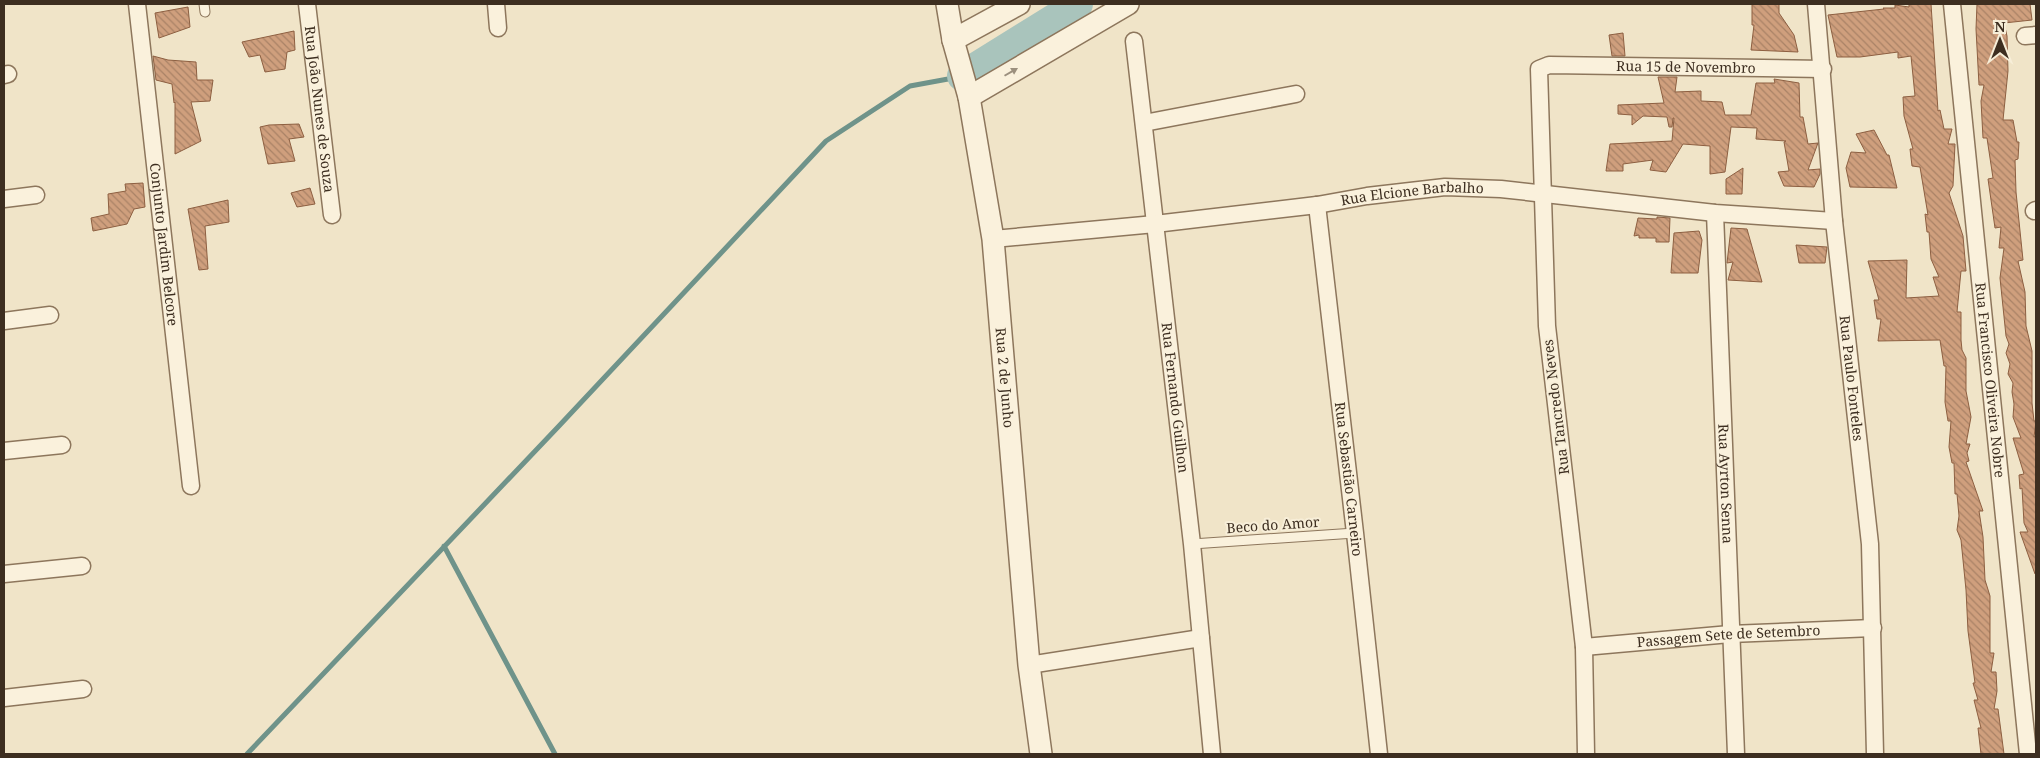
<svg xmlns="http://www.w3.org/2000/svg" width="2040" height="758" font-family="'Noto Serif',serif">
<defs>
<pattern id="building-back-hatch" width="6" height="6" patternUnits="userSpaceOnUse" patternTransform="scale(1.25)"><rect width="6" height="6" fill="#cf9f7d"/><path d="M-1 5l2 2M0 0l6 6M5-1l2 2" fill="none" stroke="#a98266"/></pattern>
</defs>
<rect width="100%" height="100%" fill="#f0e4c8"/>
<g fill="none" stroke-linecap="round" stroke-linejoin="round">
<!-- stream -->
<path stroke="#6f938a" stroke-width="5" d="M444,546L555,754
M247,754L558,427L826,141L910,86L959,77"/>
<!-- river -->
<path stroke="#a9c4bc" stroke-width="30" d="M962,76L1078,4"/>
</g>
<!-- building -->
<path fill="url(#building-back-hatch)" stroke="#8d5f41" d="M1752,4H1779V13L1794,35L1798,52L1751,50L1754,25H1752Z
M1909,4H1931L1938,111L1940,110L1944,129H1952L1948,144H1955L1953,186L1949,193L1963,236L1966,271H1961L1957,312H1961V340L1962,350L1966,358V391L1971,417L1966,444H1970L1967,453L1969,461L1966,462L1983,511H1979L1983,537L1985,580L1990,596V653H1994L1991,672H1996L1997,691L1994,709H1998L2004,754H1981L1978,728H1981L1974,700H1978L1973,683H1975L1968,631L1966,590L1961,540L1957,530L1959,516L1957,494H1955L1954,463H1952L1949,447L1951,421H1948L1945,402L1946,366H1944L1940,340L1878,341L1881,319H1877L1874,300H1879L1868,261L1907,260L1906,298L1939,296L1933,277H1939L1931,259L1929,232H1927L1925,214L1928,215L1920,167L1912,166L1910,149H1913L1904,116L1903,97L1915,96L1911,56L1898,58V52L1860,57H1837L1828,15L1884,9L1883,8H1895V5L1909,7Z
M1977,4H2030L2032,20L2004,23L2007,36L2008,71L2003,120H2013L2017,142H2019L2018,159L2015,160L2016,192L2023,260L2018,261L2025,292L2026,326L2032,351V403L2034,421H2036L2034,437L2036,436V574H2035L2020,532H2028L2024,523L2022,488L2020,489L2019,475L2024,474L2013,438H2021L2013,417L2014,404L2012,392L2013,383L2008,374L2010,364L2006,353L2009,344L2006,336L2000,278L2004,248H1999L2001,227L1995,228L1988,179L1993,178L1987,138H1983L1981,101L1984,85H1979L1976,29Z
M188,7L190,27L159,38L155,13Z
M294,31L295,50L287,52L285,69L265,72L260,55L249,57L242,42Z
M1623,33L1625,56H1612L1609,35Z
M153,56L168,60L196,62L197,80H213L210,101L191,102L201,141L175,154V102L174,103L172,84L156,80Z
M1658,77H1677L1675,92L1701,91V101L1722,102L1725,115H1751L1756,83H1775L1774,79L1799,83L1800,117H1803L1808,144L1818,143L1808,170L1820,169V174L1814,187L1784,186L1778,172L1789,171L1784,142L1786,141L1756,139L1757,128L1731,127L1725,172L1710,174V146L1683,144L1666,172L1650,170L1653,160L1623,164V171H1606L1610,144L1672,141L1674,118H1673L1672,127H1669L1667,117L1643,116L1632,125V115L1618,114V105L1664,103Z
M299,124L304,137L289,139L295,161L268,164L260,127L269,125Z
M1874,130L1887,155H1889L1897,188L1850,187L1846,168L1851,152L1866,153L1856,134Z
M1743,168L1742,194H1726V179Z
M143,183L145,207L134,209L127,224L93,231L91,218L109,214L108,194L126,191L125,184Z
M310,188L315,204L297,207L291,193Z
M228,200L229,222L205,226L208,269L199,270L188,209Z
M1657,217L1670,218L1669,242H1656V238H1639V235L1634,236L1638,218L1657,219Z
M1731,228L1747,229L1762,282L1728,280L1733,262L1727,263Z
M1699,231L1702,240L1698,273H1671L1674,233Z
M1796,245L1827,247L1825,263H1799Z"/>
<g fill="none" stroke-linecap="round" stroke-linejoin="round">
<!-- service casing -->
<g stroke="#8d765c" stroke-width="11">
<path id="service" d="M204,4L205,12
M1192,544L1355,533"/>
</g>
<!-- minor casing -->
<g stroke="#8d765c" stroke-width="19">
<g id="minor">
<path id="s1" d="M137,4L191,486"/>
<path id="s2" d="M307,4L332,215"/>
<path d="M496,4L498,28"/>
<path id="s3" d="M1816,4L1834,221L1870,544L1875,754"/>
<path id="s4" d="M1952,4L2028,754"/>
<path d="M2025,36L2036,35"/>
<path id="s5" d="M1134,41L1192,544L1212,754"/>
<path d="M4,75L8,74"/>
<path d="M1144,123L1296,94"/>
<path d="M4,199L36,195"/>
<path id="s6" d="M1317,205L1355,533L1379,754"/>
<path d="M2034,211L2036,210"/>
<path id="s7" d="M1715,213L1736,754"/>
<path id="s8" d="M993,239L1155,224L1317,205L1367,196L1445,187L1501,189L1715,213L1834,221"/>
<path d="M4,321L50,315"/>
<path d="M4,451L62,445"/>
<path d="M4,574L82,566"/>
<path id="s9" d="M1584,647L1730,634L1873,628"/>
<path d="M1029,665L1201,638"/>
<path d="M4,698L83,689"/>
<path id="s10" d="M1586,754L1584,647L1547,326L1539,69L1549,65L1823,69"/>
</g>
</g>
<!-- tertiary casing -->
<g stroke="#8d765c" stroke-width="24">
<g id="tertiary">
<path id="s11" d="M947,4L953,40L969,97L993,239L1029,665L1041,754"/>
<path d="M953,40L1019,4"/>
<path d="M969,97L1128,4"/>
</g>
</g>
<!-- service -->
<use href="#service" stroke="#faf1dc" stroke-width="9"/>
<!-- minor -->
<use href="#minor" stroke="#faf1dc" stroke-width="16"/>
<!-- tertiary -->
<use href="#tertiary" stroke="#faf1dc" stroke-width="21"/>
</g>
<!-- one-way arrows -->
<defs><path id="oneway-solid" d="M-6-.8H1V-3.2L6.5 0L1 3.2V.8H-6Z" transform="scale(1.25)"/></defs>
<use fill="#9c907e" href="#oneway-solid" transform="translate(1011 72) rotate(-30)"/>
<g text-anchor="middle" stroke-width="4" stroke-linejoin="round" paint-order="stroke">
<!-- street labels -->
<g font-size="14" fill="#3d2e20" stroke="#f7eed8">
<text dy="5" stroke="none"><textPath href="#s10" startOffset="835">Rua 15 de Novembro</textPath></text>
<text dy="5" stroke="none"><textPath href="#s2" startOffset="106">Rua João Nunes de Souza</textPath></text>
<text dy="5" stroke="none"><textPath href="#s8" startOffset="422">Rua Elcione Barbalho</textPath></text>
<text dy="5" stroke="none"><textPath href="#s1" startOffset="242">Conjunto Jardim Belcore</textPath></text>
<text dy="5" stroke="none"><textPath href="#s11" startOffset="379">Rua 2 de Junho</textPath></text>
<text dy="5" stroke="none"><textPath href="#s3" startOffset="376">Rua Paulo Fonteles</textPath></text>
<text dy="5" stroke="none"><textPath href="#s4" startOffset="378">Rua Francisco Oliveira Nobre</textPath></text>
<text dy="5" stroke="none"><textPath href="#s5" startOffset="359">Rua Fernando Guilhon</textPath></text>
<text transform="translate(1556 407) rotate(-97)" y="5">Rua Tancredo Neves</text>
<text dy="5" stroke="none"><textPath href="#s6" startOffset="276">Rua Sebastião Carneiro</textPath></text>
<text dy="5" stroke="none"><textPath href="#s7" startOffset="271">Rua Ayrton Senna</textPath></text>
<text transform="translate(1273 525) rotate(-4)" y="5">Beco do Amor</text>
<text dy="5" stroke="none"><textPath href="#s9" startOffset="145">Passagem Sete de Setembro</textPath></text>
</g>
</g>
<!-- border -->
<rect width="2040" height="758" fill="none" stroke="#3d2e20" stroke-width="10"/>
<!-- north arrow -->
<g transform="translate(2000 40)" stroke="#f7eed8" stroke-width="4" paint-order="stroke">
<path d="M0-4L9 19L0 12L-9 19Z" fill="#3d2e20"/>
<text y="-8" font-size="14" font-weight="bold" text-anchor="middle" fill="#3d2e20">N</text>
</g>
</svg>
